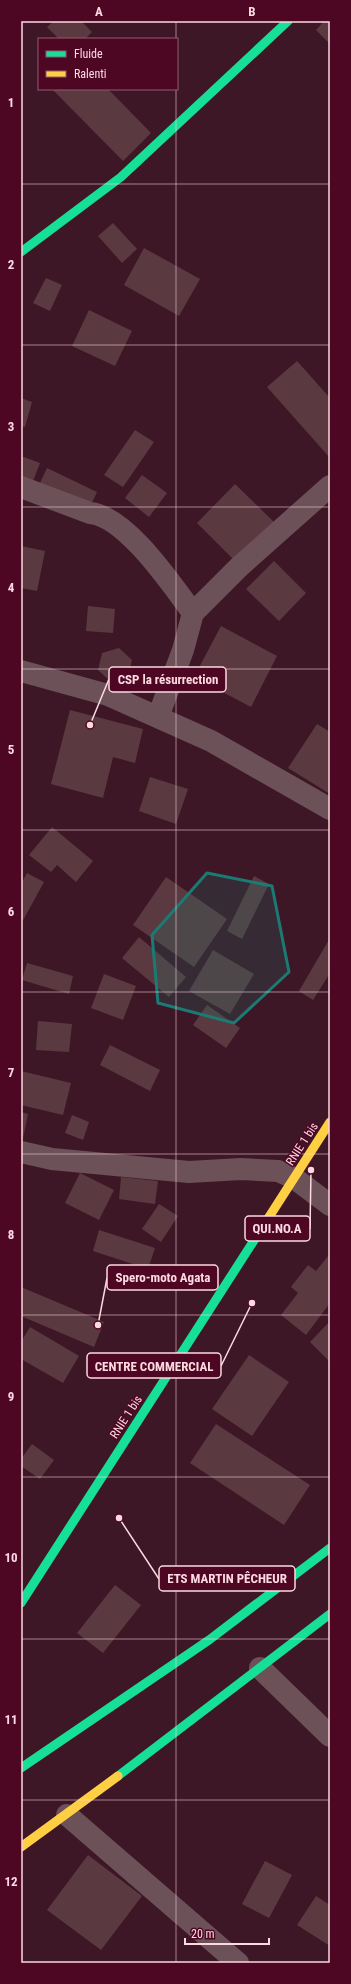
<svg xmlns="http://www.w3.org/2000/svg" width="351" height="1984" font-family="'Roboto Condensed',sans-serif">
<rect width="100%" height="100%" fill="#3e1726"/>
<!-- building -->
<path fill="#5a3a40" d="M54,21H81L92,32L85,39H59L47,27Z
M324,21H330V44L316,30Z
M52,89H108L151,133L123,161Z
M113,223L137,249L122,263L98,236Z
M144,248L200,279L179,316L124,285Z
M46,278L62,285L50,311L33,303Z
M89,310L132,331L115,366L72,346Z
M297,361L330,398V458L267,387Z
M21,398L32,402L25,427L21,426Z
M135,430L154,442L123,487L104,475Z
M21,456L40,463L33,481L21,477Z
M47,468L97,492L90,507L40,483Z
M142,475L167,493L149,517L125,498Z
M235,484L274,522L235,561L197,523Z
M21,546L45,551L37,591L21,588Z
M274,561L306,593L279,621L246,589Z
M88,606L115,609L113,633L86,631Z
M221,626L277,656L251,707L194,677Z
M119,648L132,660L128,678L111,682L98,670L102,653Z
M70,710L143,729L135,763L113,757L103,798L51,784Z
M317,724L330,732V794L288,768Z
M150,777L188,789L176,824L139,811Z
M52,827L93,861L76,882L57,865L51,872L29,855Z
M27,873L44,882L21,924V884Z
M254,876L269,884L242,939L227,931Z
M166,877L227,919L194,967L133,925Z
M139,937L186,977L169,997L122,958Z
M330,938V973L313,1000L299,991Z
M213,950L254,974L230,1014L189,991Z
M27,963L73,976L69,994L22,980Z
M104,974L136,986L123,1020L91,1008Z
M207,1005L240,1028L226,1048L193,1025Z
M38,1021L72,1024L69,1052L36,1050Z
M110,1045L160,1070L150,1091L100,1065Z
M21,1071L71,1083L63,1115L21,1105Z
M21,1112L28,1114L22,1143H21Z
M72,1115L89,1122L83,1140L65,1133Z
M80,1173L114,1190L99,1220L65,1203Z
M121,1177L158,1181L155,1204L119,1199Z
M159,1204L178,1216L161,1242L142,1229Z
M99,1230L155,1248L148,1269L93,1251Z
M329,1255L330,1303L306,1335L281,1315L298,1293L291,1287L308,1265L316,1271Z
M21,1287L104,1322L94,1347L21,1316Z
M330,1321V1362L310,1342Z
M30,1327L79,1356L63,1383L21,1359V1342Z
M249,1355L289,1382L252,1436L212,1409Z
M216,1424L310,1485L284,1525L190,1463Z
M32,1444L54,1460L40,1479L21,1466V1459Z
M115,1585L141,1605L103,1653L77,1633Z
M88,1855L142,1896L101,1950L47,1910Z
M265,1861L292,1875L269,1918L242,1904Z
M316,1896L330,1905V1946L297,1925Z"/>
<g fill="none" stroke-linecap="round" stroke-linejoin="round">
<!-- street -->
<path stroke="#6d5159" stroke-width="22" d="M21,487L90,513C126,516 172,585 193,613
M21,671L108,695L211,741L330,809
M158,717L183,650L193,613L239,567L330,486
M21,1152L52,1159L189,1172L241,1169L278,1171L294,1178L330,1205
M260,1668L330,1736
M67,1815L238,1963"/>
<!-- fast -->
<path stroke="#16e098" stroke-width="9" d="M21,252L121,177L288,21
M21,1603L269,1217
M21,1768L209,1640L330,1548
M118,1776L330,1614"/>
<!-- slow -->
<path stroke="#ffcf43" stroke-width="9" d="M269,1217L330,1122
M21,1847L118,1776"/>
</g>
<!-- marked area -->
<path fill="#1b7b74" fill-opacity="0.2" stroke="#1b7b74" stroke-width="3" stroke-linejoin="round" d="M207,873L272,886L289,972L234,1023L158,1003L152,935Z"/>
<!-- grid -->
<path fill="none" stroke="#fdd9e1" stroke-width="1" stroke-opacity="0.55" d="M176,21V39M176,89V1963M21,184H330M21,345H330M21,507H330M21,669H330M21,830H330M21,992H330M21,1154H330M21,1315H330M21,1477H330M21,1639H330M21,1800H330"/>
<g text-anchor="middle" stroke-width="3" stroke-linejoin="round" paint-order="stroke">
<!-- street labels -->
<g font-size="12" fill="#fdd9e1" stroke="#4e0723">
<text transform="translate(302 1144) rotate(-57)" y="4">RNIE 1 bis</text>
<text transform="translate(126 1417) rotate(-57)" y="4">RNIE 1 bis</text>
</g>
</g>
<!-- callouts -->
<path fill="none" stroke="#fdd9e1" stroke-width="1.5" d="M90 725L109 679M311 1170L310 1229M98 1325L107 1278M252 1303L221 1366M119 1518L159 1579"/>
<g fill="#fdd9e1" stroke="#4e0723" stroke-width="1.5">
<circle cx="90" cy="725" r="4"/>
<circle cx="311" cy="1170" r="4"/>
<circle cx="98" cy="1325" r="4"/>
<circle cx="252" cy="1303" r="4"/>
<circle cx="119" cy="1518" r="4"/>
</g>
<g fill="#4e0723" stroke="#fdd9e1" stroke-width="1.5">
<rect x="109" y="667" width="117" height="25" rx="4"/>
<rect x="245" y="1216" width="65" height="25" rx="4"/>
<rect x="107" y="1265" width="111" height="25" rx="4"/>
<rect x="87" y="1353" width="134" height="25" rx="4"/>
<rect x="159" y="1566" width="136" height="25" rx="4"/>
</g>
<g font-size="13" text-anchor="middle" font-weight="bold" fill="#fdd9e1">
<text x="168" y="684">CSP la résurrection</text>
<text x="277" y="1233">QUI.NO.A</text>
<text x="163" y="1282">Spero-moto Agata</text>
<text x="154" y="1371">CENTRE COMMERCIAL</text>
<text x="227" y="1583">ETS MARTIN PÊCHEUR</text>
</g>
<!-- border -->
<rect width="351" height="1984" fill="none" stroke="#4e0723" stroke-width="44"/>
<!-- legend -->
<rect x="38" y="38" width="140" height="52" fill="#4e0723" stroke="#945b6f"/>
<rect x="46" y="51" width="20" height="6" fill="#16e098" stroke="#945b6f"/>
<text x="74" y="58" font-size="12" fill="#fdd9e1">Fluide</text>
<rect x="46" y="71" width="20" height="6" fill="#ffcf43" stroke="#945b6f"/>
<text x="74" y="78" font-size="12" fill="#fdd9e1">Ralenti</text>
<!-- scale -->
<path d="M185 1938v6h84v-6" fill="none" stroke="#fdd9e1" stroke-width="2"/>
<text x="191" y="1938" font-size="12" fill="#fdd9e1" stroke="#4e0723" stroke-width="3" paint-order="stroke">20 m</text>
<rect x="22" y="22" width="307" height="1940" fill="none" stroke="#fdd9e1" stroke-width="1.5"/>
<g font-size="13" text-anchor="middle" font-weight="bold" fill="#fdd9e1">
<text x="99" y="16">A</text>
<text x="252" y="16">B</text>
<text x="11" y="107">1</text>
<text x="11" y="269">2</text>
<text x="11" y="431">3</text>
<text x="11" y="592">4</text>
<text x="11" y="754">5</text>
<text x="11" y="916">6</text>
<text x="11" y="1077">7</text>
<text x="11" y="1239">8</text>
<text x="11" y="1401">9</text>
<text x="11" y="1562">10</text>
<text x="11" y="1724">11</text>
<text x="11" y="1886">12</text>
</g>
</svg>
